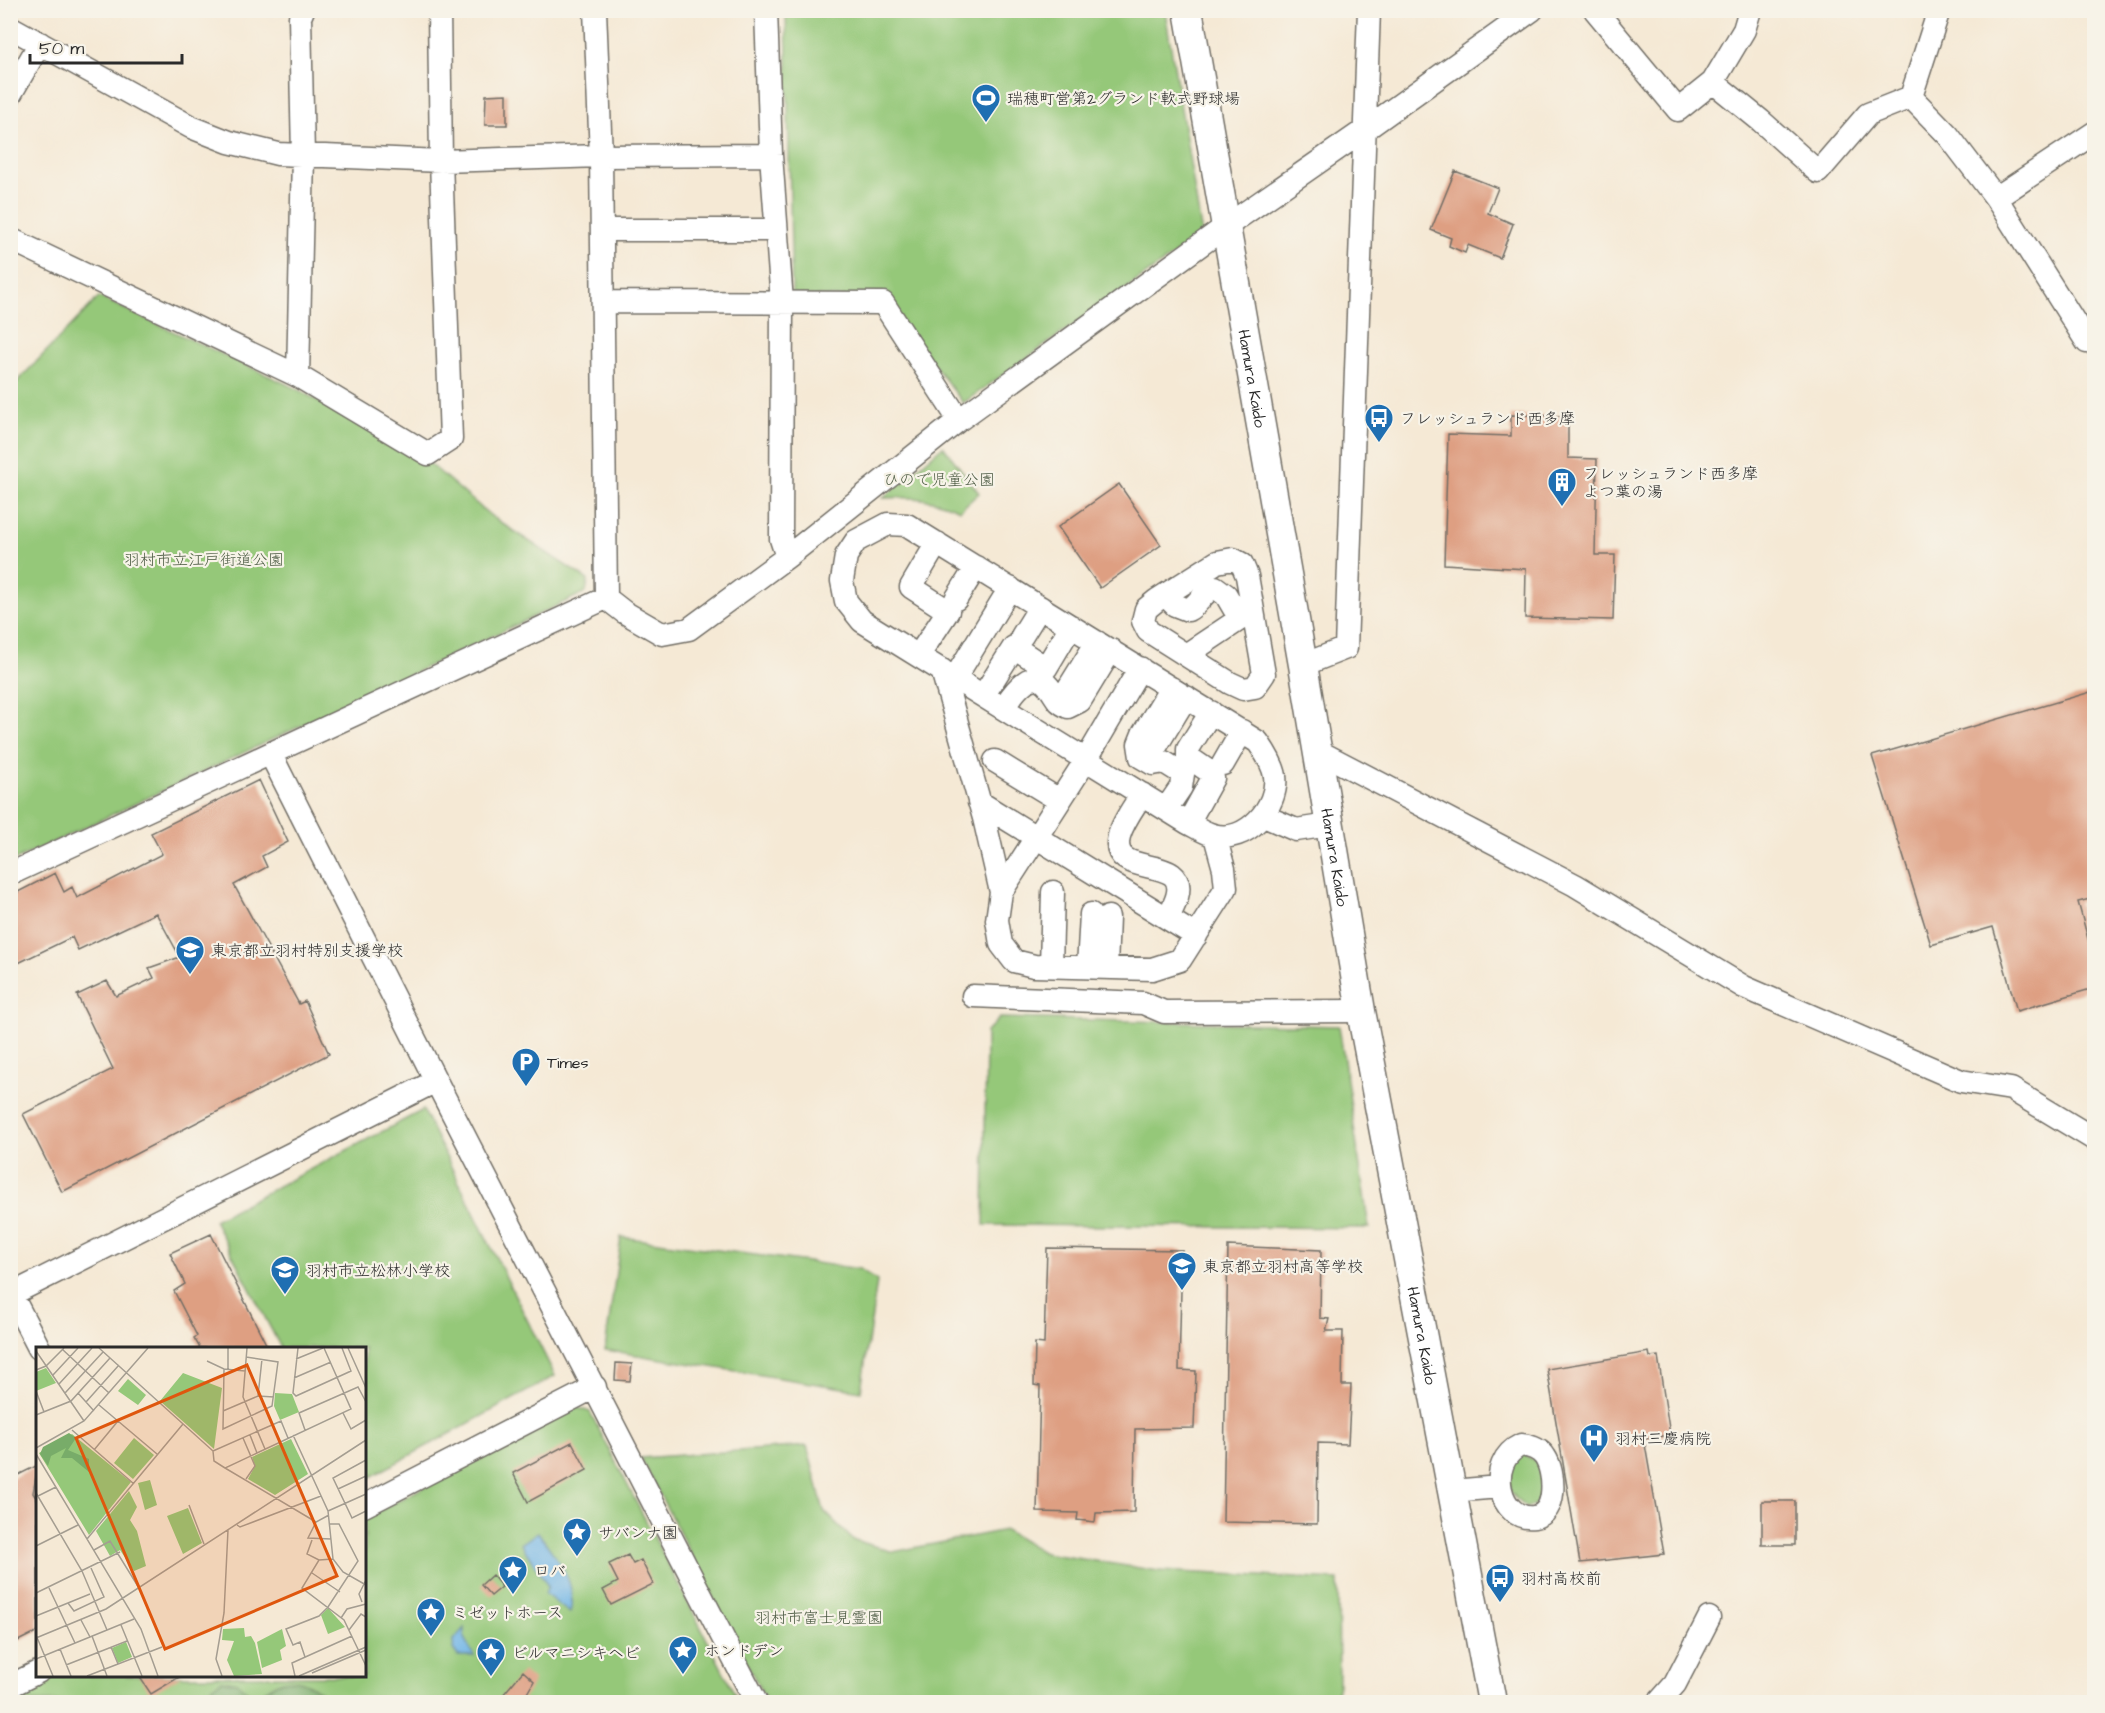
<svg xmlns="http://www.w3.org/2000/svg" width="2105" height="1713" font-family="'Architects Daughter','Klee One',sans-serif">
<rect width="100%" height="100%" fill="#f7f3e8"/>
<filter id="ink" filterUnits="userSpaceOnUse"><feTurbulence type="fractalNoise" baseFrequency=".0167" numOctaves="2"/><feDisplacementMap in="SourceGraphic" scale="12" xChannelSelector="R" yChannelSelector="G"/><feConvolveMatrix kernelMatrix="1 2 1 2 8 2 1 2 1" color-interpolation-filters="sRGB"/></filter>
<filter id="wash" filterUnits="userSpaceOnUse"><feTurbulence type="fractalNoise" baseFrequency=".008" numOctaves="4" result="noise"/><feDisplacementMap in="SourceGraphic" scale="24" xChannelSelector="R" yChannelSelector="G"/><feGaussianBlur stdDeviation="1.35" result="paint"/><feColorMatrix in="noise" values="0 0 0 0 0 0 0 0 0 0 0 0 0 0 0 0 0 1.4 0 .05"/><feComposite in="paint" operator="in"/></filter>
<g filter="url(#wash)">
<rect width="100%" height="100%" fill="#f5e9d5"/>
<!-- green -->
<path fill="#95c879" stroke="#607a52" stroke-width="1.5" d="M786,11H1165L1202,235L963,403L884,299L792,295Z
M99,297L295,388L428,462L491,516L588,580L586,592L11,862L10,389Z
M943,446L979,493L960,510C935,498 910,496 883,498Z
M1000,1018L1339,1026L1369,1228L984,1225L986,1032Z
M423,1110L555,1376L365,1480L364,1348H281L214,1220Z
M621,1237L860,1269L877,1281L861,1391L605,1350Z
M576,1407L590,1412L739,1702H11V1699L56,1676H364L365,1518Z
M807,1446L824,1511L852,1539L893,1552L1005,1530L1044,1553L1159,1571L1338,1580L1339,1685L1335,1702H767L641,1458Z
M1523,1454L1536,1461L1545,1481L1538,1504L1526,1508L1510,1492V1464Z"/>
<!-- forest -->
<path fill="#78ac69" stroke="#526c4a" stroke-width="1.5" d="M222,1680L237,1683L255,1698C263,1693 271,1685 280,1682C300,1676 318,1688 331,1702H193L198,1697Z"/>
<!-- water -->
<path fill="#71b5e6" stroke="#4e7088" stroke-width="1.5" d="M538,1532C556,1559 578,1579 570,1613L545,1594L548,1586L521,1544Z
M464,1628V1638L474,1656H458L453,1649L454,1640Z"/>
<g id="blocks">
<!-- building -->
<path fill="#de9f82" d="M507,94V125H485L486,95Z
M1455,171L1498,188L1488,213L1513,224L1500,258L1468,245L1465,253L1449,246L1451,238L1431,230Z
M1511,415L1568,416V458L1597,459L1595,555H1615L1613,620L1525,618L1526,569L1444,564L1448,434L1511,436Z
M1119,484L1161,545L1100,588L1058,527Z
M2094,691V898L2078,902L2094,961V988L2017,1011L1993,927L1931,945L1872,756Z
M259,780L288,842L262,856L267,867L234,885L299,1004L305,1001L329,1054L62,1192L23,1114L113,1069L77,995L107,981L116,996L154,978L149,968L180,957L156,913L78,950L72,937L10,967V896L55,873L64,892L72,887L77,898L162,854L151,833Z
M211,1234L268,1348H200L194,1338L197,1336L174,1291L185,1284L170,1253Z
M1228,1246L1321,1250L1320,1318L1329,1319L1326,1331H1343L1342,1385H1351L1348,1444L1318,1443L1317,1524L1223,1522Z
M1047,1248L1182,1250L1179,1370L1196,1371L1194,1428L1135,1429L1134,1512L1096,1513L1095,1522L1077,1520L1078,1513L1037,1512L1040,1386L1034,1385L1035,1343L1044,1344Z
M1649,1352L1650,1357L1658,1356L1670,1435L1644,1439L1664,1554L1580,1563L1547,1369Z
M616,1363L632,1364L630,1381L615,1380Z
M572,1442L587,1470L528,1502L513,1473Z
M38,1465L33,1493L38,1501V1631L10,1645V1479Z
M1762,1501H1795V1545H1762Z
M628,1555L633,1564L641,1560L653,1584L611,1605L603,1590L618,1582L609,1564Z
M492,1575L502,1587L491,1596L481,1585Z
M523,1671L534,1681L522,1702H497Z
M139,1676H181L151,1694Z"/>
</g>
</g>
<g filter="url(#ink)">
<use href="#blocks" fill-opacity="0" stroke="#726e66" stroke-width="1.5"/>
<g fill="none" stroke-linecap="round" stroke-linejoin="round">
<!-- minor casing -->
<g stroke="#726e66" stroke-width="25">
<path id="minor" d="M595,10L601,156L606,598
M766,10L771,155L782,302L781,539L787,557L959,420L1225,227L1366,129L1532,10
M1595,10L1678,110L1713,82L1744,30L1750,10
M1939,10L1911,97L1948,135L1996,198L2087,342L2094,337
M10,27L191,127L229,142L278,154L441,161L601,156L771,155
M1713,82L1761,121L1818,172L1868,114L1911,97
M10,95L40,43
M1996,198L2094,133
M602,230H776
M10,239L298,376L428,454L451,439L441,161L439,10
M603,302L883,303L959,420
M298,376L303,156L300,17L303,10
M888,524L907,525L1258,742C1265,752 1273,764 1275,776C1279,806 1246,845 1213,835C1205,833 1196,827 1188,823L862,621L846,601L842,581L846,556L856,541Z
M1233,559L1242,564L1247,576L1264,674L1255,687L1243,689L1230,683L1148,631L1143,621L1146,609L1157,600L1217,562Z
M1165,595L1175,605L1188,610C1199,605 1202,592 1215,587L1226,595L1240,619
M606,598L624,612L662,634L689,629L787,557
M956,599L976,567
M1022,636L1040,607
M919,655L948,611L911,587L937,543
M1186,655L1252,611
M1303,665L1346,648L1369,10
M1140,668L1086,760L1001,892L997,920L1001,944L1014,961L1034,966L1152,969L1180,960L1226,888L1224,869L1215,836
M942,670L984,818L1001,892
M955,678L1010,588
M1066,692L1097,642
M983,696L1014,647L1046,668L1071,626
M1003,708C1013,694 1031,664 1049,687C1057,697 1055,701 1068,707L1080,701L1111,650
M1155,748L1186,697
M1316,750L1575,885L1744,987L1961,1081L2011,1089L2094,1139
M271,755L436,1081L756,1702
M995,761L1059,800
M1223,764L1242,731
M1142,794C1134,807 1123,821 1119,836C1108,882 1190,851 1177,897C1175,904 1171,911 1168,918
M979,802L1196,936
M1166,809L1181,787L1183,774L1164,762L1153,764L1141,757L1139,744L1143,734L1171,688
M1264,816L1296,830L1329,825
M1188,823L1213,778L1210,772L1188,757V749L1211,712
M10,874L606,598
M1051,966L1053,892
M1088,967L1091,914
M1106,968L1108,917
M973,996L1143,1003L1164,1012L1361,1011
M11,1294L39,1348
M10,1295L436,1081
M1521,1445C1530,1446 1540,1449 1545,1457C1555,1472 1558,1514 1534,1517C1500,1522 1484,1462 1521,1445Z
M1452,1491L1499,1487
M364,1506L595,1387
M10,1686L38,1672
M1659,1702L1675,1684L1709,1618"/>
</g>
<!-- major casing -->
<g stroke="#726e66" stroke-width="31">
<g id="major">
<path id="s1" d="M1188,10L1303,665L1361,1011L1492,1702"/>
</g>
</g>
<!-- minor -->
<use href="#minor" stroke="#fff" stroke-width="22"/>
<!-- major -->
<use href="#major" stroke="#fff" stroke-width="28"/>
</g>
</g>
<!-- icons -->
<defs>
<g id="stadium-pin" transform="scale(1.5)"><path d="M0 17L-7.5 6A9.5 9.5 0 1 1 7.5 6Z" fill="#1f6fb2" stroke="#f7f3e8"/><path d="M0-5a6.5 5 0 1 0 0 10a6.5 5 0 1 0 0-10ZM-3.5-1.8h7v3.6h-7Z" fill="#fff"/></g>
<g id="bus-pin" transform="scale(1.5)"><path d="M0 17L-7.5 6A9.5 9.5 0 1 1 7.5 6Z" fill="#1f6fb2" stroke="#f7f3e8"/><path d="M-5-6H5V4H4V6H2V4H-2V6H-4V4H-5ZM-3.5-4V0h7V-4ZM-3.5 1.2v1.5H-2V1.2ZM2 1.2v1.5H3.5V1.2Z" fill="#fff"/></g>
<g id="building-pin" transform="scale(1.5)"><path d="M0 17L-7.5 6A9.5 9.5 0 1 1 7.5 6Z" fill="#1f6fb2" stroke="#f7f3e8"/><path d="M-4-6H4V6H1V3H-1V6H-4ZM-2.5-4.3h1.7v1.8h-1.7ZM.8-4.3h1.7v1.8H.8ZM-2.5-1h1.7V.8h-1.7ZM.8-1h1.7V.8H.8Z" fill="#fff"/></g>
<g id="school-pin" transform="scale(1.5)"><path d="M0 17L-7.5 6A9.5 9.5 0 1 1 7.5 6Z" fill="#1f6fb2" stroke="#f7f3e8"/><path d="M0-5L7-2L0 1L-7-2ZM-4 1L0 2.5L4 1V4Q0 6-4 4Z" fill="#fff"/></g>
<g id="parking-pin" transform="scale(1.5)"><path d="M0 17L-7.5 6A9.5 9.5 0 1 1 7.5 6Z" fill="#1f6fb2" stroke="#f7f3e8"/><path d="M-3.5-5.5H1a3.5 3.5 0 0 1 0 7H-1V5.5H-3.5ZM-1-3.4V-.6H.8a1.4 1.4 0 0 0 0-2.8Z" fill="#fff"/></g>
<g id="hospital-pin" transform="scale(1.5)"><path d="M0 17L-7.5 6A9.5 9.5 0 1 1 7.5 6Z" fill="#1f6fb2" stroke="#f7f3e8"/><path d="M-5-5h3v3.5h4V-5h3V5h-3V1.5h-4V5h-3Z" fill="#fff"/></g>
<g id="sight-pin" transform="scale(1.5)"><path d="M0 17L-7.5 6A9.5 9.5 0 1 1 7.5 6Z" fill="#1f6fb2" stroke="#f7f3e8"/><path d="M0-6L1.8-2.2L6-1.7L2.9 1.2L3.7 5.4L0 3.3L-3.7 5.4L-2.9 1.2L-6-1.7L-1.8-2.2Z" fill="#fff"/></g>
</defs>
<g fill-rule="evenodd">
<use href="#stadium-pin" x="986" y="98"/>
<use href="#bus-pin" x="1379" y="418"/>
<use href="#building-pin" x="1562" y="482"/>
<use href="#school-pin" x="190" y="950"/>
<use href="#parking-pin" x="526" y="1062"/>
<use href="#school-pin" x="1182" y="1266"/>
<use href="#school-pin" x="285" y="1270"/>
<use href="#hospital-pin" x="1594" y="1438"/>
<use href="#sight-pin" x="577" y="1532"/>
<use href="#sight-pin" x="513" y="1570"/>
<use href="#bus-pin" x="1500" y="1578"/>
<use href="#sight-pin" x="431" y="1612"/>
<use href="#sight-pin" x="683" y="1650"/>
<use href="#sight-pin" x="491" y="1652"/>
</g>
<g text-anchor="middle" stroke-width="4.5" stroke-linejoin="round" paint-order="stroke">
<!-- poi labels -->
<g font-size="16" fill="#2b2b2b" stroke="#f7f3e8" text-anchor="start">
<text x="1007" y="104">瑞穂町営第2グランド軟式野球場</text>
<text x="1400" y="424">フレッシュランド西多摩</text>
<text x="1583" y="479">フレッシュランド西多摩<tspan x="1583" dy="18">よつ葉の湯</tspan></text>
<text x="211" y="956">東京都立羽村特別支援学校</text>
<text x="547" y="1068">Times</text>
<text x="1203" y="1272">東京都立羽村高等学校</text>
<text x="306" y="1276">羽村市立松林小学校</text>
<text x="1615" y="1444">羽村三慶病院</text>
<text x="598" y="1538">サバンナ園</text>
<text x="534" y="1576">ロバ</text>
<text x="1521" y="1584">羽村高校前</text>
<text x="452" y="1618">ミゼットホース</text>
<text x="704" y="1656">ホンドデン</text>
<text x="512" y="1658">ビルマニシキヘビ</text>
</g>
<!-- street labels -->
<g font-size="16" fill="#2b2b2b" stroke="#f7f3e8">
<text dy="6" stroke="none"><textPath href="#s1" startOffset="374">Hamura Kaido</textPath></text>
<text dy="6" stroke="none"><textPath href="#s1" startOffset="860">Hamura Kaido</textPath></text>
<text dy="6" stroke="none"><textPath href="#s1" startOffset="1346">Hamura Kaido</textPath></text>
</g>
<!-- park labels -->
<g font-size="16" fill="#4b5a42" stroke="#f7f3e8">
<text x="939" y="485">ひので児童公園</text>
<text x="204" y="565">羽村市立江戸街道公園</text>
<text x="819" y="1623">羽村市富士見霊園</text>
</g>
</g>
<!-- overview -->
<g transform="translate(36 1347)">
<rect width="330" height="330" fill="#f5e9d5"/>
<path d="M10,21L20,36L0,44V25ZM147,26L186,41L178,102L124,54ZM92,32L110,48L102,58L82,44ZM239,46L256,47L263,65L244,73L238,59ZM36,87L95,135L53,188L3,106ZM98,91L118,108L97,132L78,116ZM255,92L272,127L239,148L212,132L219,119L216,110ZM114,133L121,158L109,163L102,136ZM93,144L101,160L94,173L101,184L110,219L98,224L84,203L74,209L60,184ZM152,161L166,196L147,207L131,169ZM292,261L309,280L292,287L285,268ZM208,281L209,290L215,289L219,296L226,327L198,329L191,313L198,294L186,293L187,282ZM246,282L250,299L244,303L246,313L226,321L221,295ZM90,295L96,310L82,316L76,301Z" fill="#95c879"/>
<path d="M33,86L40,91L32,103L53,112V125L36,111H25L30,101L15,109L12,119L4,107L7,100Z" fill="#78ac69"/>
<path fill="none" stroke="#a49d91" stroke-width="1.5" d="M63,1L177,104L178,114L189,121M211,1L207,50L229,102M262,1L257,46L260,49L315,24L306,1M312,1L330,41M26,2L73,46M0,4L48,74M260,12L287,1M171,14L188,22L209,24M188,22L187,82L236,59L242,15L210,10M192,22V1M0,23L10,19L28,1M17,28L42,1M258,31L295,15M23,37L56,1M0,44L8,65M29,46L67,5M42,46L58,64M222,49L226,12M50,55L83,18M63,58L121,107M187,64L222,49L238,50M307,66L315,82L330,73M0,68L35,54L74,11M36,83L98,137M269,83L263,66L322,40L330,55M214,88L221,106M257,88L292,164L297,212L307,225L330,238M207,91L219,119L210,132M0,101L48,74L112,1M58,103L82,74M177,104L245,74L252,91M0,107L105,282L122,329M330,113L297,131L316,171L330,164M302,142L330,129M0,146L46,224L71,283M2,149L20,140M153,158L168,197M292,164L330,147M293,168L280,175L272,191L295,192M280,175L189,121L315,62L288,1M201,178L204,180L285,149M51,192L147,77M276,193L271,207L283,213M0,199L42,178M58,203L74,194L103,241M297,212L283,213L266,241L308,273L330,319M276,226L304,245M13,241L39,296M0,246L84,205M326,255L323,247L330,233M32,256L38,264L68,250L55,221M0,269L54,247M305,271L311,262L330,257M45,273L54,290M85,278L106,329M313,283L325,267L330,270M0,288L17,329M56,289L71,329M0,291L70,262L330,93M75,300L82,317M24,302L35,329M269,310L264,295L257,298L250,282L283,269L292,260L322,214L303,177H294M0,312L98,272M30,318L91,294M276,326L330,303M51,329L126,300M186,329L180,312L188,266L192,183M259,329L256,316L316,289M263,329L330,300"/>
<path fill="#df570e" fill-opacity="0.15" stroke="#df570e" stroke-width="3" d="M211,18L301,229L129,302L40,91Z"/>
<rect width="330" height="330" fill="none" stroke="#2b2b2b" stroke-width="3"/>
</g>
<!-- margin -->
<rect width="2105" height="1713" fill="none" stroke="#f7f3e8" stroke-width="36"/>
<!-- scale -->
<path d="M30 54v9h152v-9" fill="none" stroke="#2b2b2b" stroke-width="3"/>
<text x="39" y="54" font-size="18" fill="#2b2b2b" stroke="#f7f3e8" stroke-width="4.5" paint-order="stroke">50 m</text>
</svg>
